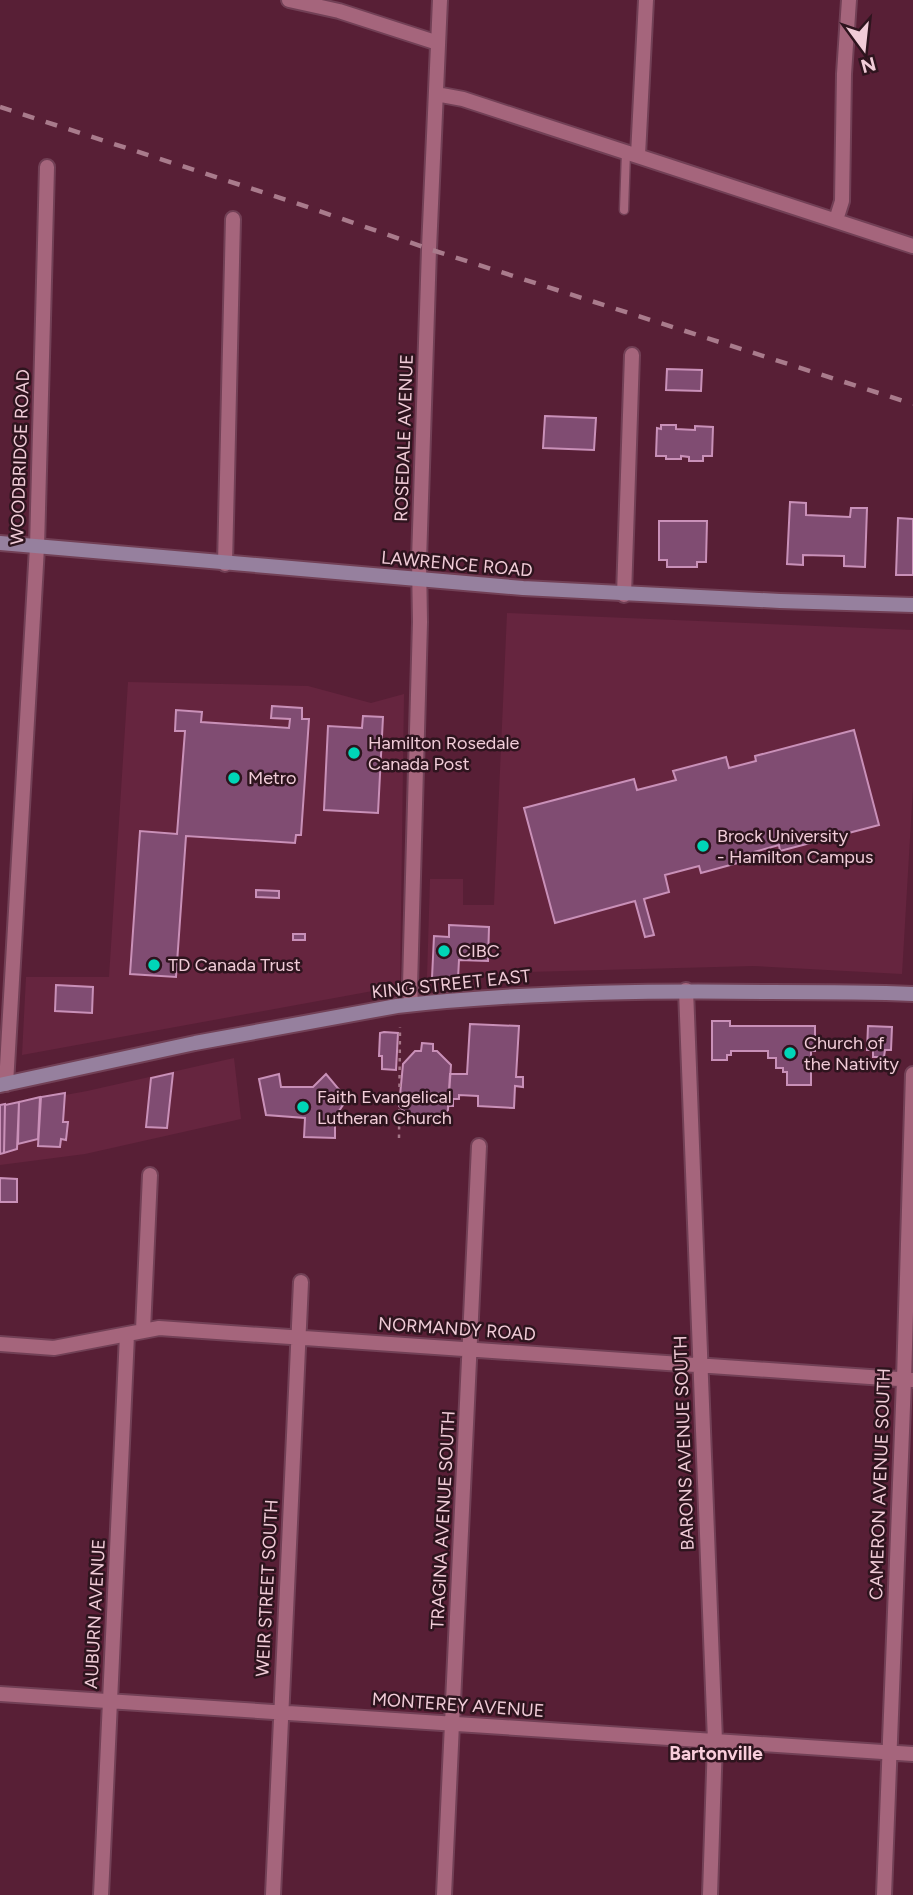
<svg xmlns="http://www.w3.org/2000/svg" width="913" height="1895" font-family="Figtree,sans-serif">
<rect width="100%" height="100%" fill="#581f36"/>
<!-- built -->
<path fill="#66253f" d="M507,613L913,630V787L902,974L754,966L490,973L427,977L430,879H463V905H494Z
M128,682L308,686L371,703L404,694L400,986L22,1055L26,977H109Z
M234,1058L241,1119L85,1154L0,1165V1107L87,1091Z"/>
<!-- building -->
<path fill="#804c72" stroke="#c990b8" stroke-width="2" d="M667,369L702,370L701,391L666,390Z
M545,416L596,418L594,450L543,448Z
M661,425H676V429L695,430V426L713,427L712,456H703V461H689V457L681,456V459H666V456H656L657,428L661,429Z
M790,502L806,503V515L850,517L851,508H867L865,567L844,566V556L803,555V565L787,564Z
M898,518L913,519V575H896Z
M659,521H707L706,562H697V567H667V560H659Z
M272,706L302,708V719H309L301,835H296L295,843L186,836L176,977L130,974L140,831L177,834L185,731H175L176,710L202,712L201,722L289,728L290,719L271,718Z
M363,716L383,717L378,813L324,810L328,726L362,728Z
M854,730L879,825L780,851L779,845L754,852L756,858L701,873L699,866L665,875L669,892L644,899L654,935L645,937L635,901L555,923L524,808L634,779L637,790L676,780L673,771L726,757L729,768L756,761L755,756Z
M256,890L279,891V898L256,897Z
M449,925L489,927L488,961L459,960L458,979L432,978L434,936L449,937Z
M293,934H305V940H293Z
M56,985L93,987L92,1013L55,1011Z
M712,1021H730V1026H815V1051H811V1085H787V1072H783V1068H776V1058H768V1051H731V1055H727V1060H712Z
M470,1024L519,1026L516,1077H523V1087L515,1086L514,1108L478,1106V1096L459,1095V1099H453V1106H448L450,1074H467Z
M868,1026L892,1027L891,1050H885L884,1057H873V1050H867Z
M384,1032L398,1033L396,1070L382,1069V1056H379L380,1033Z
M422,1043L433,1044V1051H437L451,1065L448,1110L433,1122L413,1121L399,1106L403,1064L415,1051H421Z
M173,1073L167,1128L146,1127L151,1078Z
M279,1074L281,1087H313L326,1074L347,1099L335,1117V1138L304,1137L305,1118L266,1115L259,1079Z
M65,1093L63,1122H68L66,1140L61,1139L60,1147L38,1146L41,1097Z
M40,1097L38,1139L18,1144L19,1102Z
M19,1102L17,1149L4,1153L5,1105Z
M5,1104L4,1153L0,1154V1105Z
M0,1178L17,1179V1202H0Z"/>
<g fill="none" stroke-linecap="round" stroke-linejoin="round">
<!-- lane casing -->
<g stroke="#724056" stroke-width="11">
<path id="lane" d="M624,210L626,152"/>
</g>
<!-- street casing -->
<g stroke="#724056" stroke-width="18">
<path id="street" d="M289,0L339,11L438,43
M436,94L463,99L913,246
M638,155L646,0
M836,220L842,201L844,74L849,0
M225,564L233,219
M624,595L632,355
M686,990L715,1741L710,1895
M411,1004L410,986L420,622L419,561L429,249L440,0
M6,1084L37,547L47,167
M143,1330L150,1175
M0,1344L54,1348L159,1328L913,1380
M0,1694L913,1754
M101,1895L127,1335
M273,1895L301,1282
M444,1895L479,1146
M884,1895L904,1380L913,1074"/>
</g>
<!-- secondary casing -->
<g stroke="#724056" stroke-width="18">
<path id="secondary" d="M0,543L523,588L780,601L913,605
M0,1085L195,1043L397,1006C521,992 646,990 769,992C817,992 865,992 913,994"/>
</g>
<!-- path -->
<path stroke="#a57688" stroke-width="2.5" stroke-dasharray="3.5 5" stroke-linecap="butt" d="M399,1138L400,1027"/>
<!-- lane -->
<use href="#lane" stroke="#a5657c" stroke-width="8"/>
<!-- street -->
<use href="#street" stroke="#a5657c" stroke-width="14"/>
<!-- secondary -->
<use href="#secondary" stroke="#96809e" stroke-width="14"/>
<!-- rail -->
<path stroke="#a97b8c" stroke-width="4.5" stroke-dasharray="12 12" stroke-linecap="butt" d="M0,107L296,203L429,249L913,404"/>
</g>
<!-- markers -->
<g fill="#00d5b7" stroke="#2e141e" stroke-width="2.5">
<circle cx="354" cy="753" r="7"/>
<circle cx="234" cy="778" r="7"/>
<circle cx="703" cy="846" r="7"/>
<circle cx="444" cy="951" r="7"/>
<circle cx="154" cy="965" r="7"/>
<circle cx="790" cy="1053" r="7"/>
<circle cx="303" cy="1107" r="7"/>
</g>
<g text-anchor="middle" stroke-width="5" stroke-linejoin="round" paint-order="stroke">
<!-- street labels -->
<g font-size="18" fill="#f1ccd8" stroke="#2e141e">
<text transform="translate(404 438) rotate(-88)" y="6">ROSEDALE AVENUE</text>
<text transform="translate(20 457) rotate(-88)" y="6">WOODBRIDGE ROAD</text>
<text transform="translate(457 564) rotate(5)" y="6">LAWRENCE ROAD</text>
<text transform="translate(451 984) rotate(-6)" y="6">KING STREET EAST</text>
<text transform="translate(457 1329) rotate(4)" y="6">NORMANDY ROAD</text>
<text transform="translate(684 1443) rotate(-92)" y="6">BARONS AVENUE SOUTH</text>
<text transform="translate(880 1484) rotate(-88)" y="6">CAMERON AVENUE SOUTH</text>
<text transform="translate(443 1520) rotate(-87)" y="6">TRAGINA AVENUE SOUTH</text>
<text transform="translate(267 1588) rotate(-87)" y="6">WEIR STREET SOUTH</text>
<text transform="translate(95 1614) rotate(-87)" y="6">AUBURN AVENUE</text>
<text transform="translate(458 1705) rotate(4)" y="6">MONTEREY AVENUE</text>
</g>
<!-- poi labels -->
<g font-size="18" fill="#f1ccd8" stroke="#2e141e" text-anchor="start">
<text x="368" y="749">Hamilton Rosedale<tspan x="368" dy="21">Canada Post</tspan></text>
<text x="248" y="784">Metro</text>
<text x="717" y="842">Brock University<tspan x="717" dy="21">- Hamilton Campus</tspan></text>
<text x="458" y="957">CIBC</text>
<text x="168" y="971">TD Canada Trust</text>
<text x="804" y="1049">Church of<tspan x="804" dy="21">the Nativity</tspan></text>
<text x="317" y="1103">Faith Evangelical<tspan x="317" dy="21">Lutheran Church</tspan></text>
</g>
<!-- neighbourhood labels -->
<g font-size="19" font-weight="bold" fill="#f9cddb" stroke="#2e141e">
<text x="716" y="1760">Bartonville</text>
</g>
</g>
<!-- north arrow -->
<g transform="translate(864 49) rotate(165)" stroke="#2e141e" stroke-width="5" paint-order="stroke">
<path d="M0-5L12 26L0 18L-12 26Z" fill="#f1ccd8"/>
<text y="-10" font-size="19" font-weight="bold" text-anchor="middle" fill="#f1ccd8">N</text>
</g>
</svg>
